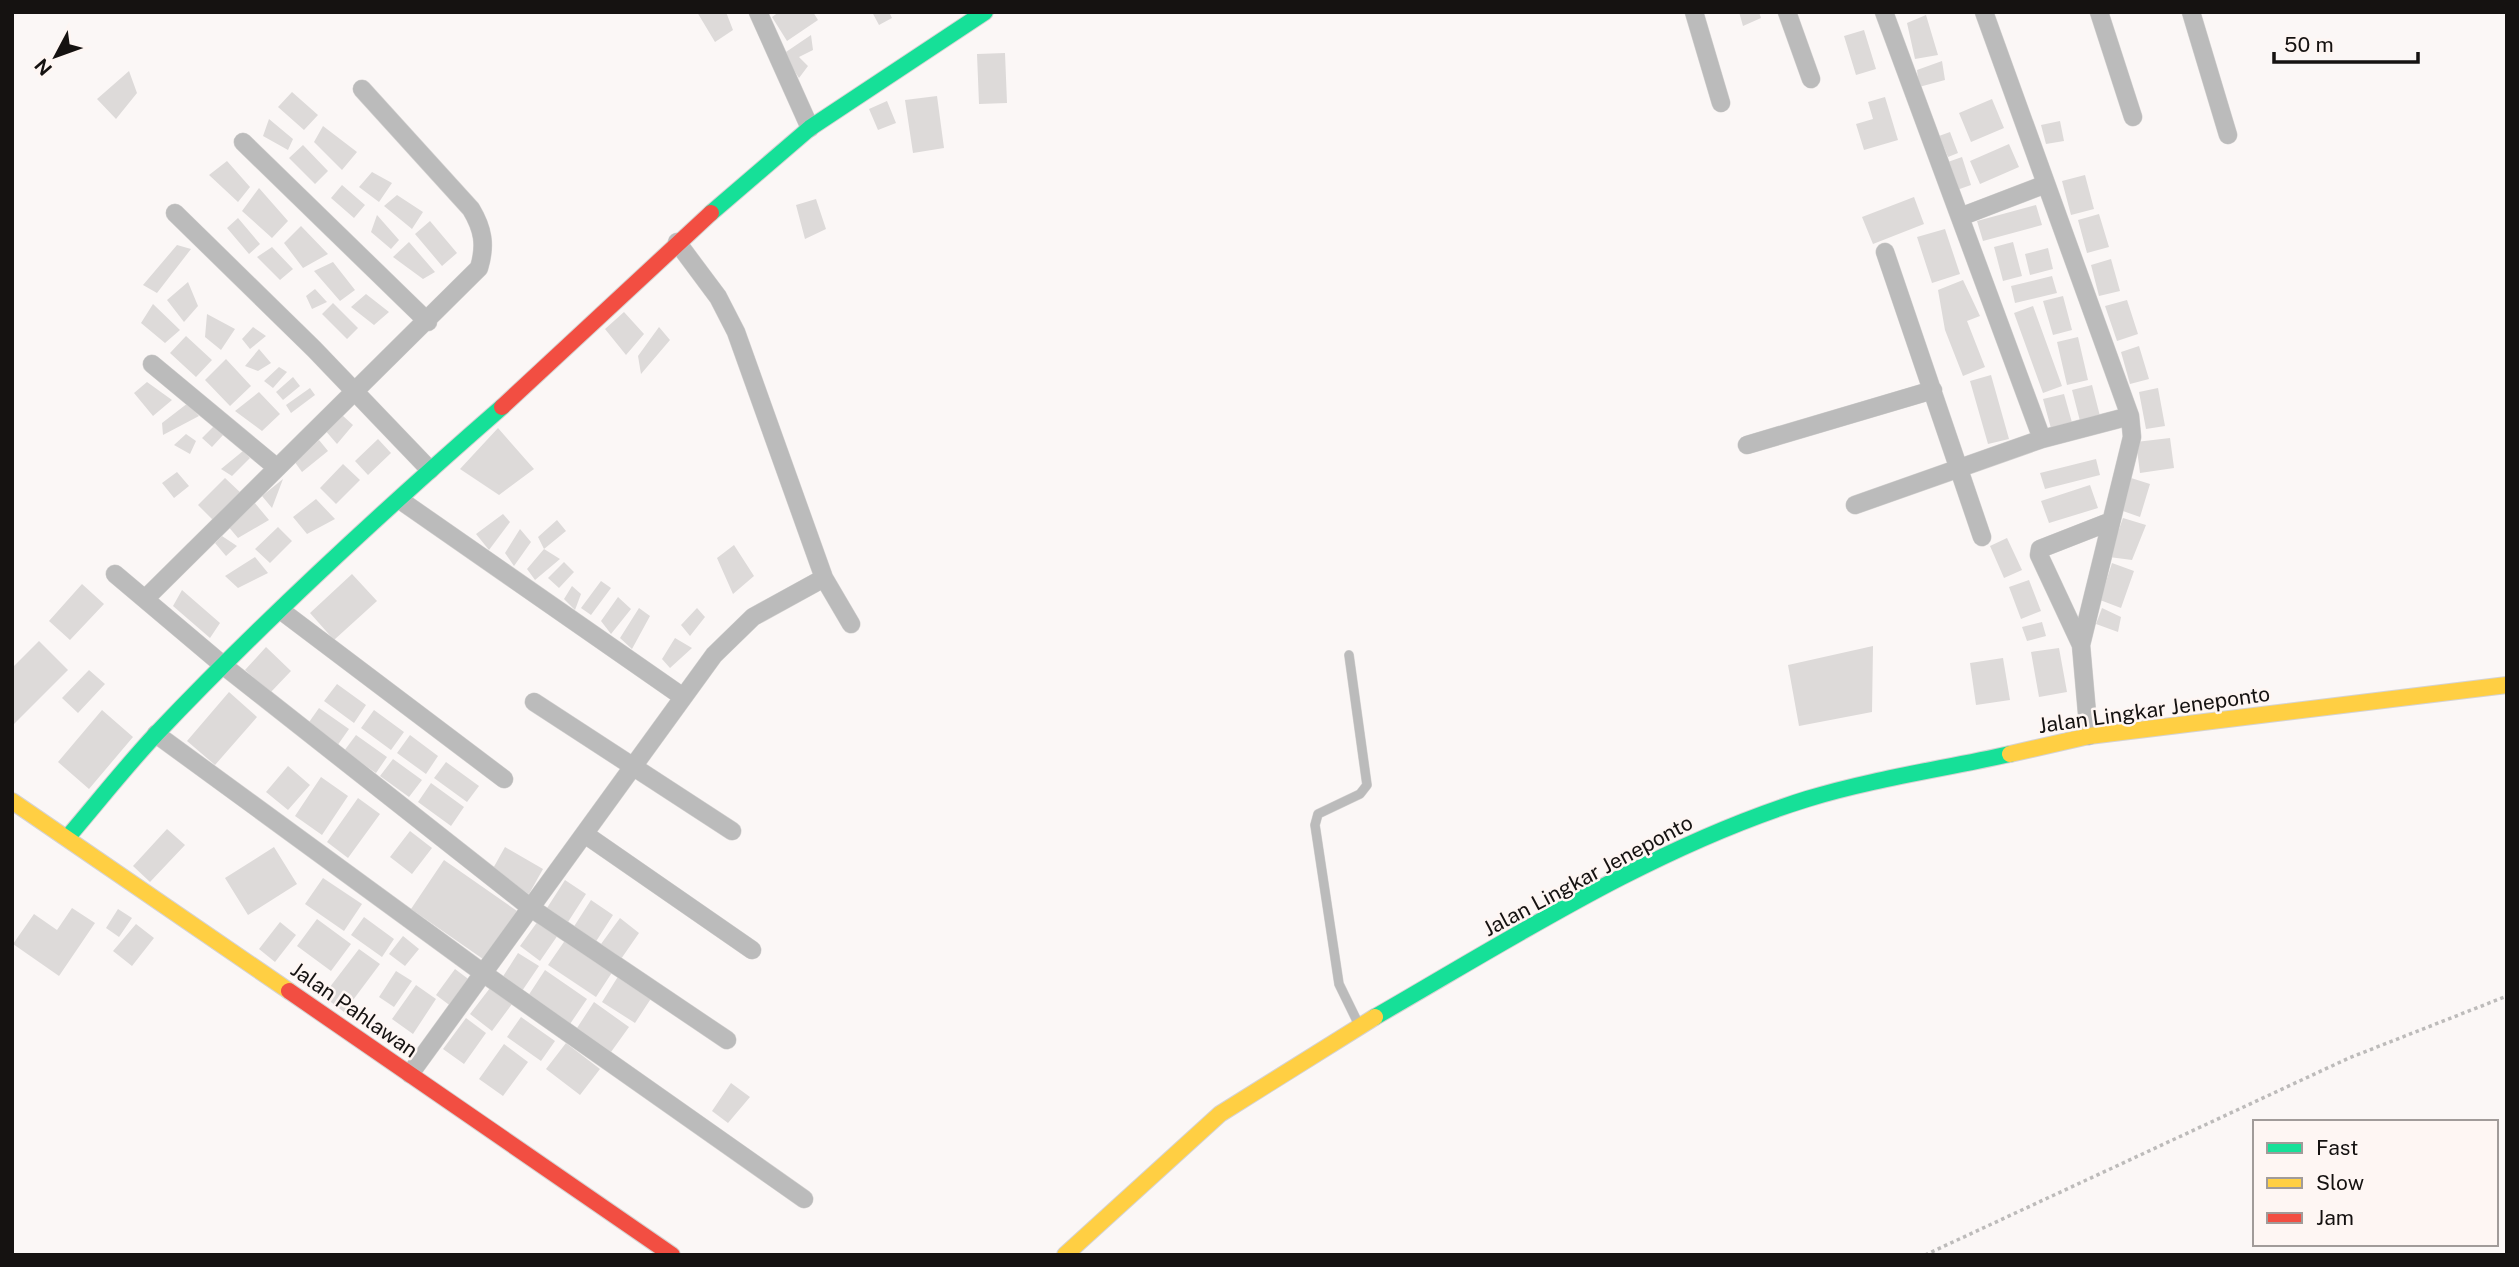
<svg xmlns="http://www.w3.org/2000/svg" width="2519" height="1267" font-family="'Public Sans',sans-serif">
<rect width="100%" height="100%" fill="#fbf7f6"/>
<!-- building -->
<path fill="#dddad9" d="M697,12H726L733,30L715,42Z
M779,12H813L818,20L787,41L772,17Z
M872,12H889L892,18L879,25Z
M1739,12H1759L1761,18L1743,26Z
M1926,15L1938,55L1915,59L1907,23Z
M1864,30L1876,69L1856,75L1844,36Z
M811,35L813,50L799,57L808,66L799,78L783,54Z
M1005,53L1007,103L979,104L977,54Z
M1942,61L1945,80L1919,87L1917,70Z
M129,71L137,93L116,119L97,99Z
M292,92L318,115L304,130L278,107Z
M937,96L944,148L913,153L905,100Z
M1885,97L1898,140L1864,150L1856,124L1873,119L1868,102Z
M1992,99L2004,128L1971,142L1959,113Z
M887,101L896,123L878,130L869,109Z
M269,119L293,139L288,150L263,136Z
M2060,121L2064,141L2046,144L2041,125Z
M323,126L357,152L342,170L314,142Z
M1950,132L1958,153L1948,157L1939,136Z
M2009,144L2019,167L1980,184L1970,161Z
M303,145L328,171L315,184L289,158Z
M1962,157L1971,185L1954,191L1945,163Z
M227,161L250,187L238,202L209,175Z
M372,172L392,183L379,202L359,187Z
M2085,175L2094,209L2071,215L2062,181Z
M342,185L365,205L354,218L331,198Z
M259,188L288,221L272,238L242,211Z
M397,195L423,212L412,229L384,206Z
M1914,197L1924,224L1873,244L1862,217Z
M816,199L826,229L805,239L796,205Z
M2036,205L2042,225L1983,241L1977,221Z
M2099,214L2109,247L2087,253L2078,220Z
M377,215L399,240L391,249L371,232Z
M238,218L260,244L249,254L227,228Z
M430,221L457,253L442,266L415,234Z
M301,226L328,254L303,268L284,243Z
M1945,229L1960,274L1932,283L1917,237Z
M409,242L435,272L423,279L393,257Z
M2013,242L2022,276L2003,281L1994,247Z
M177,245L191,249L157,293L143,285Z
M272,247L293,269L280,280L257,257Z
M2048,248L2053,269L2030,275L2025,254Z
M2111,259L2120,291L2099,296L2091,265Z
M333,262L355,290L340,301L314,271Z
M2052,276L2057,293L2015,303L2011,286Z
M1963,280L1980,316L1967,321L1985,367L1963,376L1945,330L1938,290Z
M188,282L198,306L184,322L167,300Z
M315,289L327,302L312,309L306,296Z
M366,294L389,312L374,325L351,307Z
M2063,296L2072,330L2053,335L2043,301Z
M2127,300L2138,334L2117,341L2105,306Z
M333,303L358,328L347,339L322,314Z
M153,304L180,330L165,343L141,323Z
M2033,306L2062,386L2043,393L2014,313Z
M624,312L644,334L626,355L605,329Z
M207,314L235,329L221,350L205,337Z
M253,327L266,336L250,349L242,339Z
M659,327L670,340L641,374L638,356Z
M186,336L212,360L196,377L170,353Z
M2078,337L2088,380L2067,385L2057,342Z
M2139,346L2149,379L2130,384L2121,352Z
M259,349L271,363L258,371L245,366Z
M226,359L251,386L230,406L205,380Z
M279,367L287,372L273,388L264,381Z
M1991,375L2009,439L1988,444L1970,381Z
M293,377L300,386L283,400L276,392Z
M147,382L172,400L153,416L134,393Z
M2092,385L2100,416L2080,421L2072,390Z
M310,388L315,395L291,413L286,405Z
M2158,388L2165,426L2146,429L2139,392Z
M259,392L280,414L262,431L235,411Z
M2064,394L2073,426L2052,432L2043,399Z
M188,403L199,416L163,435L162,423Z
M342,415L353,425L337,444L324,429Z
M215,425L224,434L212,447L202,438Z
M498,428L534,469L499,495L460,469Z
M186,434L196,441L190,454L174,445Z
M2170,438L2174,468L2140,473L2136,442Z
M378,439L391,453L368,475L355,461Z
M319,440L328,451L302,472L294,461Z
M243,451L250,458L232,476L221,469Z
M2096,459L2100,475L2045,489L2040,473Z
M343,464L360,480L336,504L320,488Z
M177,472L189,486L174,498L162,483Z
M225,478L243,495L216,523L198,505Z
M2131,478L2150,484L2140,517L2120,510Z
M283,479L272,508L262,496Z
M2090,485L2098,508L2049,523L2041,501Z
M316,499L335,519L307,534L293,517Z
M254,502L269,520L238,538L227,525Z
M503,514L510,522L489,550L476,534Z
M2123,518L2146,525L2132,560L2109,557Z
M557,520L566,531L544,549L538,537Z
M278,527L292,541L270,563L255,549Z
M520,529L531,542L514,566L505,553Z
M222,536L237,546L226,556L215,543Z
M2007,538L2022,570L2004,578L1990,546Z
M734,545L754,576L733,594L717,558Z
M544,549L560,559L535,580L527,569Z
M255,557L268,573L238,588L225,576Z
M564,562L574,572L559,588L548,578Z
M2112,563L2134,571L2121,608L2100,600Z
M352,574L377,601L334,640L310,613Z
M2029,580L2041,611L2021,619L2009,587Z
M601,581L611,588L591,615L581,608Z
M82,584L104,604L70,640L49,621Z
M572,586L581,594L575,610L564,599Z
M182,590L220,623L210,638L173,606Z
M618,597L631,609L611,634L601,621Z
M639,608L650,616L632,649L620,638Z
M697,608L705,617L690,636L681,625Z
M2102,608L2121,617L2118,632L2096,624Z
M2042,622L2046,636L2027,641L2022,627Z
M675,638L692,648L670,668L662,659Z
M39,641L68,670L12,726V668Z
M1873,646L1872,712L1799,726L1788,665Z
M266,647L291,671L270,693L245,670Z
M2059,648L2067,692L2039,697L2031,652Z
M2003,658L2010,700L1976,705L1970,663Z
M89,670L105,684L78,713L62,698Z
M337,684L366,705L354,723L324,701Z
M229,692L257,717L215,765L187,741Z
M319,708L349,729L337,746L307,725Z
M102,710L133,737L89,789L58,762Z
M374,710L404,732L391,750L361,728Z
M356,735L387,757L376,773L344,751Z
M410,735L438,756L426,774L397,753Z
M393,759L422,780L409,797L380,776Z
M446,762L479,786L467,802L434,778Z
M288,766L310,785L288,810L266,792Z
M321,777L348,796L322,835L295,816Z
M431,783L464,807L451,826L418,802Z
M358,798L380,814L348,858L327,842Z
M167,829L185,845L150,882L133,866Z
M410,831L432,848L412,874L390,857Z
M274,847L297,884L248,915L225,878Z
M505,847L543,869L529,894L491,872Z
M444,860L517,911L483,959L411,909Z
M323,878L362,904L344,931L305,904Z
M565,880L586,894L568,922L547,908Z
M591,900L613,915L595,943L573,928Z
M72,908L95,923L59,976L13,944L34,914L57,930Z
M118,909L132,918L119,937L106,928Z
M364,917L394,939L382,957L351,935Z
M620,918L639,933L621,959L601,944Z
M317,919L351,944L331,971L297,946Z
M538,921L558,935L540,961L520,946Z
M280,922L296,935L275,962L259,949Z
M136,924L154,938L132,966L113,951Z
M403,936L419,949L405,966L389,954Z
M566,939L613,971L596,997L548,965Z
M359,949L380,964L344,1012L323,996Z
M518,953L539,966L522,991L502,978Z
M455,969L471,981L452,1007L436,995Z
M545,970L587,999L570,1024L528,996Z
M396,971L412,981L394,1007L379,997Z
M619,975L652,997L635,1023L602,1002Z
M416,985L436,999L413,1034L392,1019Z
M490,988L512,1004L492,1031L470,1014Z
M594,1002L629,1027L611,1052L577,1028Z
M521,1017L555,1041L541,1061L507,1037Z
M466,1018L486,1033L464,1064L443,1049Z
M566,1043L600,1069L580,1095L546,1069Z
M504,1044L528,1062L503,1096L479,1079Z
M731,1083L750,1097L728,1123L712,1111Z"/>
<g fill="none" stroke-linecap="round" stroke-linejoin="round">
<!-- lane casing -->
<g stroke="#d5d3d2" stroke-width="10">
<path id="lane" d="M1349,655L1367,785L1360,794L1318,814L1315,825L1339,984L1359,1025"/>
</g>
<!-- street casing -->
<g stroke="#d5d3d2" stroke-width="19">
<path id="street" d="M758,12L810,128
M1694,12L1721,103
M1787,12L1811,79
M1884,12L2042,439
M1984,12L2130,416L2132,437L2081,645L2089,736
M2099,12L2133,117
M2191,12L2228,135
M243,142L428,322
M175,213L314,349L430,470
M1960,217L2046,184
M677,242L718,297L736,332L824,578L851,624
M1885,252L1982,537
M152,364L276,467
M1747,445L1933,390
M400,500L683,697
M1855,505L2042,439L2130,416
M115,574L224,666L531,908L727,1040
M146,598L479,268C486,245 483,229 471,209L362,89
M283,612L504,779
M2081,645L2039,555L2040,549L2109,522
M534,702L732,831
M156,734L483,973L804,1199
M586,835L752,950
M410,1074L714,655L753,617L824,578"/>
</g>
<!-- fast casing -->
<g stroke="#d5d3d2" stroke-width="18">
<path id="fast" d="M711,213L810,128L985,12
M67,838C97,803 126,766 157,733C266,618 384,510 502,407
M1375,1017C1514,937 1653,847 1807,799C1872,779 1943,769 2010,754"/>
</g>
<!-- slow casing -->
<g stroke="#d5d3d2" stroke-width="18">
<path id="slow" d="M2010,754L2089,736L2507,685
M12,801L289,991
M1065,1255L1220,1114L1375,1017"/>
</g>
<!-- jam casing -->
<g stroke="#d5d3d2" stroke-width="18">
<path id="jam" d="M502,407L711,213
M289,991L672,1255"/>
</g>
<!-- path -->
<path stroke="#bdbbba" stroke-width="3.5" stroke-dasharray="3.5 3.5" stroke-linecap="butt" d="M1925,1255L2349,1058L2507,996"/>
<!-- lane -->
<use href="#lane" stroke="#bbb" stroke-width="9"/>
<!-- street -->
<use href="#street" stroke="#bbb" stroke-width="18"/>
<!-- fast -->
<use href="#fast" stroke="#16e098" stroke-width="16"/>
<!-- slow -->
<use href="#slow" stroke="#ffcf43" stroke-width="16"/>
<!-- jam -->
<use href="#jam" stroke="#f24e42" stroke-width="16"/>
</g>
<g text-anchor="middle" stroke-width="5" stroke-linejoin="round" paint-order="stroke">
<!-- street labels -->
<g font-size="21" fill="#151211" stroke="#fef6f3">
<text transform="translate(2154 710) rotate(-8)" y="7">Jalan Lingkar Jeneponto</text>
<text transform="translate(1588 876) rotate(-28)" y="7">Jalan Lingkar Jeneponto</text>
<text transform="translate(354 1010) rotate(35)" y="7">Jalan Pahlawan</text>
</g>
</g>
<!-- border -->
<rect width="2519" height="1267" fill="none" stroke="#151211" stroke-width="28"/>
<!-- legend -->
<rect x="2253" y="1120" width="245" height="126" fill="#fef6f3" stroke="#a19b99" stroke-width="2"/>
<rect x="2267" y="1143" width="35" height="10" fill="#16e098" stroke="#a19b99" stroke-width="2"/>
<text x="2316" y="1155" font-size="21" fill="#151211">Fast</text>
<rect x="2267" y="1178" width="35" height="10" fill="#ffcf43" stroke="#a19b99" stroke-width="2"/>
<text x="2316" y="1190" font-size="21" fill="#151211">Slow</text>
<rect x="2267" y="1213" width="35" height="10" fill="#f24e42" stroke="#a19b99" stroke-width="2"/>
<text x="2316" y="1225" font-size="21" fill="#151211">Jam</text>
<!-- north arrow -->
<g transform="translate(56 56) rotate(229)" stroke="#fef6f3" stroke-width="5" paint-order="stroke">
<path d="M0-5L12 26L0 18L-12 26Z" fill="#151211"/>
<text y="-10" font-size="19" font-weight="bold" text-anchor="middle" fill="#151211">N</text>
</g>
<!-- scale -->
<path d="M2274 52v10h144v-10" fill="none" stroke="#151211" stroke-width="3.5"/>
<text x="2284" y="52" font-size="21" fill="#151211" stroke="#fef6f3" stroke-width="5" paint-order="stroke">50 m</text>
</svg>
